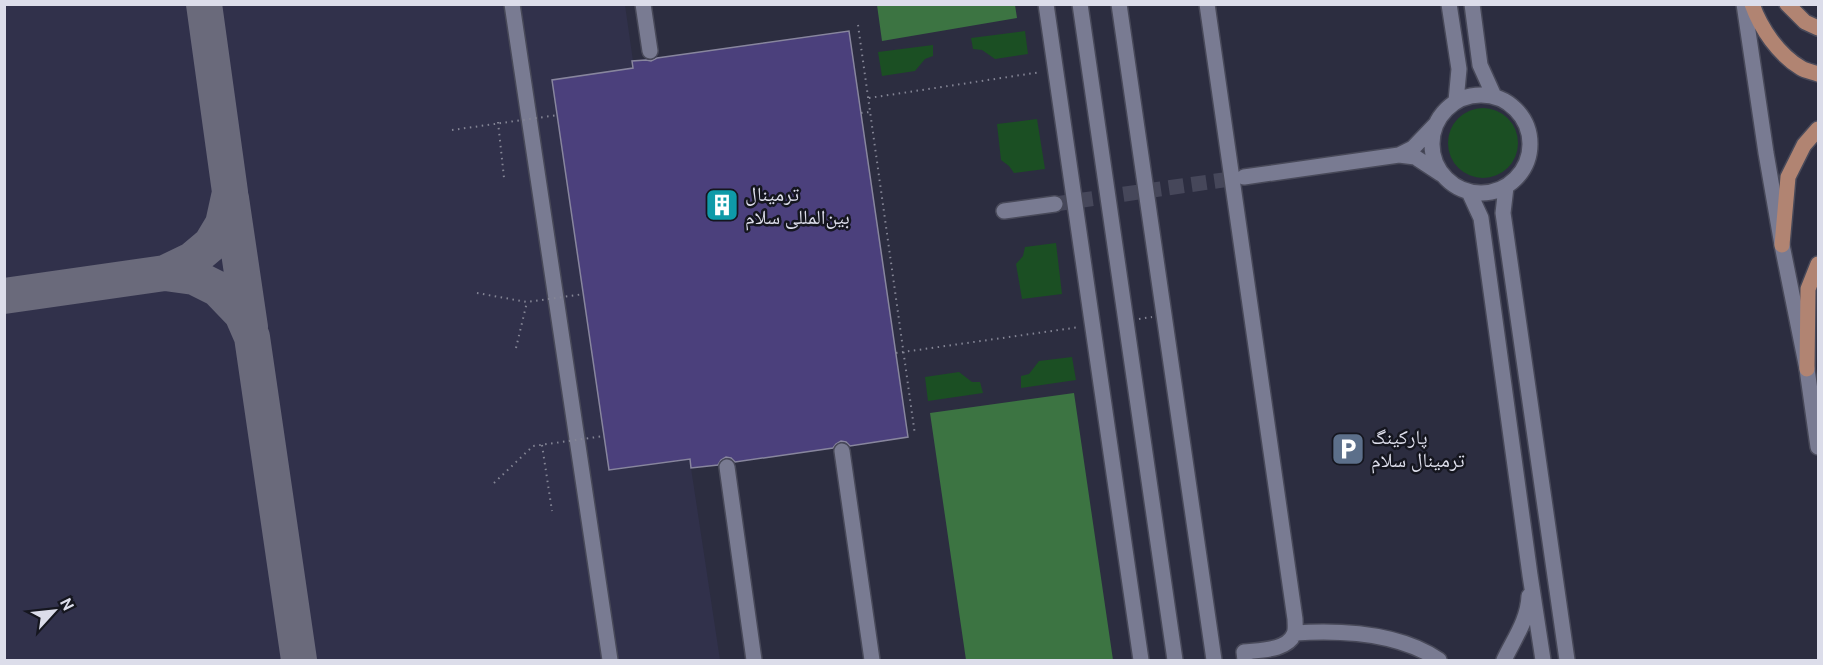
<svg xmlns="http://www.w3.org/2000/svg" width="1823" height="665" font-family="Cabin,'Noto Naskh Arabic',sans-serif">
<rect width="100%" height="100%" fill="#2c2d40"/>
<!-- built -->
<path fill="#31314b" d="M4,5H625L633,61L849,31L908,437L691,468L720,660H5Z"/>
<!-- green -->
<path fill="#1b4f23" d="M1025,31L1028,54L995,59L982,50L973,49L971,38Z
M933,45V56L925,59L915,71L882,76L878,52Z
M1448 143a35 35 0 1 1 70 0a35 35 0 1 1-70 0Z
M1037,119L1045,169L1014,173L1009,166L1001,160L997,124Z
M1056,243L1062,294L1022,299L1016,264L1023,256L1025,247Z
M1072,357L1076,380L1021,388V376L1029,374L1039,361Z
M959,372L972,382H980L983,393L928,401L925,377Z"/>
<!-- forest -->
<path fill="#3c7442" d="M877,5H1015L1017,18L882,41Z
M1074,393L1113,660H966L930,413Z"/>
<g fill="none" stroke-linecap="round" stroke-linejoin="round">
<!-- taxiway -->
<path stroke="#6a6a7b" stroke-width="36" d="M231,198L250,327
M165,273L192,260L211,244L223,224L230,192L204,4
M4,296L165,273L194,277L218,289L242,314L252,337L299,660"/>
</g>
<!-- building -->
<path fill="#4b407c" stroke="#88869e" stroke-width="1.5" d="M849,31L908,437L850,446L846,442L841,441L836,444L833,448L735,462L731,458L726,457L721,460L718,465L691,468L690,459L609,470L552,80L633,68L632,61L646,60L651,61L657,58Z"/>
<g fill="none" stroke-linecap="round" stroke-linejoin="round">
<!-- minor-tunnel -->
<path stroke="#46475a" stroke-width="15" stroke-dasharray="15 8" stroke-linecap="butt" d="M1055,204L1244,177"/>
<!-- minor casing -->
<g stroke="#484959" stroke-width="18">
<path id="minor" d="M512,4L610,660
M643,4L650,51
M1046,4L1141,660
M1080,4L1175,660
M1119,4L1214,660
M1207,4L1295,619C1295,624 1296,630 1294,634C1287,651 1259,650 1244,652L1245,660
M1449,4L1459,69L1456,101
M1472,4L1480,65L1494,96
M1744,4L1766,153L1782,245L1807,369L1818,447
M1432 144a49 49 0 1 1 98 0a49 49 0 1 1-98 0Z
M1399,155L1413,148L1435,125
M1244,177L1399,155L1415,157L1441,174
M1506,187L1503,213L1567,660
M1469,192L1481,218L1530,575L1543,660
M1004,211L1055,204
M842,451L872,660
M727,467L754,660
M1295,633C1342,630 1399,633 1439,660
M1504,660C1514,639 1528,620 1529,596"/>
</g>
<!-- major casing -->
<g stroke="#484959" stroke-width="18">
<path id="major" d="M1752,4C1761,29 1778,54 1801,68C1806,71 1813,72 1818,74
M1787,4L1805,22L1818,28
M1782,245L1788,177L1804,145L1818,129
M1807,369L1808,289L1818,264"/>
</g>
<!-- path -->
<path stroke="#848595" stroke-width="2" stroke-dasharray="1.5 4.5" stroke-linecap="butt" d="M858,25L915,435
M869,98L1041,72
M861,113L870,112
M498,122L504,178
M1139,319L1152,317
M516,348L527,302
M896,353L1080,327
M542,445L552,511"/>
<!-- minor -->
<use href="#minor" stroke="#797b92" stroke-width="15"/>
<!-- major -->
<use href="#major" stroke="#b18472" stroke-width="15"/>
<!-- path-bridge -->
<path stroke="#848595" stroke-width="2" stroke-dasharray="1.5 4.5" stroke-linecap="butt" d="M452,130L558,115
M477,293L527,302L584,294
M494,483L533,446L604,436"/>
</g>
<!-- icons -->
<defs>
<g id="building-square" transform="scale(1.725)"><rect x="-9" y="-9" width="18" height="18" rx="4" fill="#0f9aa8" stroke="#15161f"/><path d="M-4-6H4V6H1V3H-1V6H-4ZM-2.5-4.3h1.7v1.8h-1.7ZM.8-4.3h1.7v1.8H.8ZM-2.5-1h1.7V.8h-1.7ZM.8-1h1.7V.8H.8Z" fill="#fff"/></g>
<g id="parking-square" transform="scale(1.725)"><rect x="-9" y="-9" width="18" height="18" rx="4" fill="#5c6f8a" stroke="#15161f"/><path d="M-3.5-5.5H1a3.5 3.5 0 0 1 0 7H-1V5.5H-3.5ZM-1-3.4V-.6H.8a1.4 1.4 0 0 0 0-2.8Z" fill="#fff"/></g>
</defs>
<g fill-rule="evenodd">
<use href="#building-square" x="722" y="205"/>
<use href="#parking-square" x="1348" y="449"/>
</g>
<g text-anchor="middle" stroke-width="5" stroke-linejoin="round" paint-order="stroke">
<!-- poi labels -->
<g font-size="20" fill="#dcddea" stroke="#15161f" text-anchor="start">
<text x="745" y="201">ترمینال<tspan x="745" dy="23">بین‌المللی سلام</tspan></text>
<text x="1371" y="444">پارکینگ<tspan x="1371" dy="23">ترمینال سلام</tspan></text>
</g>
</g>
<!-- border -->
<rect width="1823" height="665" fill="none" stroke="#dcddea" stroke-width="12"/>
<!-- north arrow -->
<g transform="translate(54 611) rotate(63)" stroke="#15161f" stroke-width="4.5" paint-order="stroke">
<path d="M0-4.5L10 22L0 15L-10 22Z" fill="#dcddea"/>
<text y="-9" font-size="16" font-weight="bold" text-anchor="middle" fill="#dcddea">N</text>
</g>
</svg>
